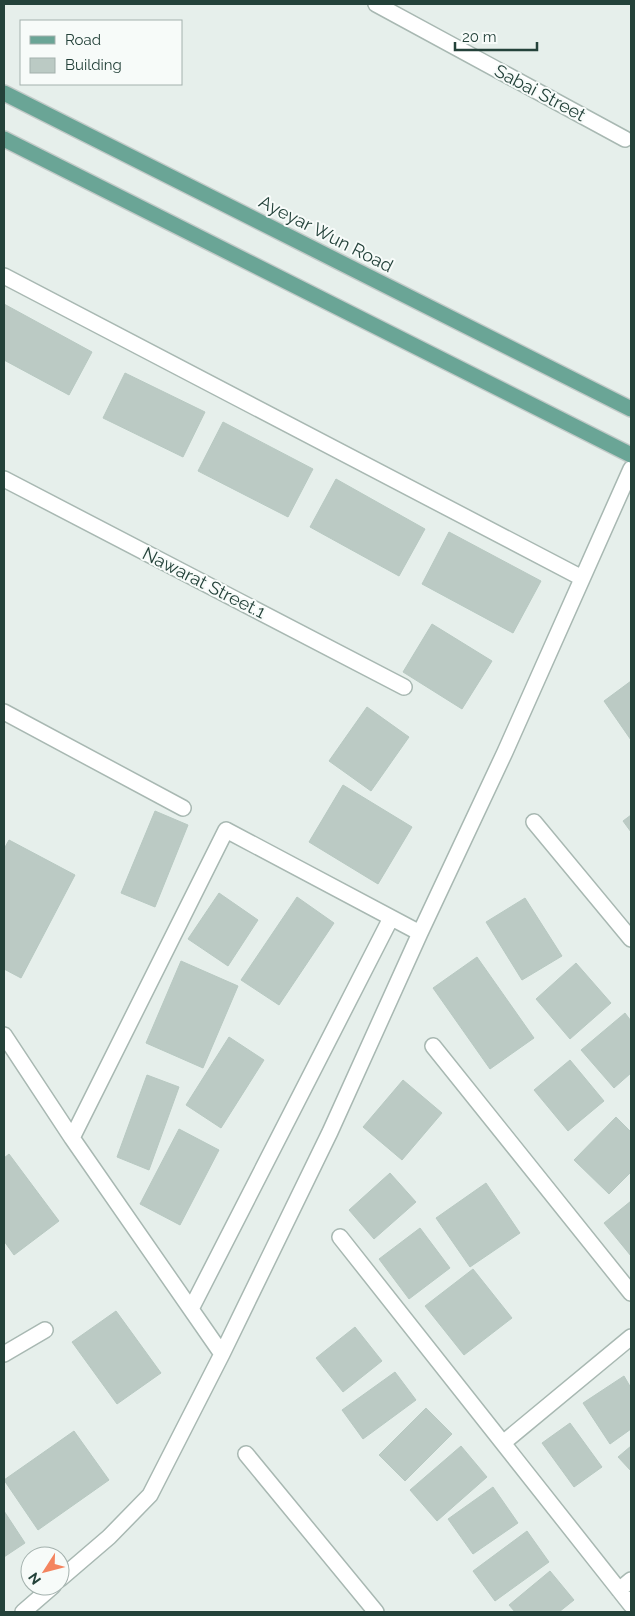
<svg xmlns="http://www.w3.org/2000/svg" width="635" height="1616" font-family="Raleway,sans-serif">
<rect width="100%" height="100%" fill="#e6efeb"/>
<!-- building -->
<path fill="#bbcac4" stroke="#b8c9c2" d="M4,304L92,352L69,395L4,360Z
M125,373L205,412L183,457L103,418Z
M223,422L313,469L288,517L198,471Z
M336,479L425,529L399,576L310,527Z
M449,532L541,581L513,633L422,584Z
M432,624L492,661L462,709L403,672Z
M631,681V740L604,701Z
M367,707L409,737L371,791L329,761Z
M343,785L412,827L378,884L309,842Z
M155,811L188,825L155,907L121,893Z
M631,815V832L623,821Z
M9,840L75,875L21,978L4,969V849Z
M219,893L258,920L228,966L188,939Z
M297,897L334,923L279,1005L241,980Z
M525,898L562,956L522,980L486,922Z
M477,957L534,1038L490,1069L433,988Z
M181,961L238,986L203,1068L146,1043Z
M576,963L611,1003L570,1039L536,999Z
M625,1013L631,1021V1073L614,1088L581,1050Z
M229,1037L264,1060L221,1128L186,1105Z
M570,1060L604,1101L568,1131L534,1090Z
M147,1075L179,1087L149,1170L117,1157Z
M403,1080L442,1113L402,1160L363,1127Z
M616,1117L631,1132V1172L609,1194L574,1160Z
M179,1129L219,1150L180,1225L140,1204Z
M9,1154L59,1221L14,1255L4,1241V1158Z
M390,1173L416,1202L374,1239L349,1210Z
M486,1183L520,1233L470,1267L436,1218Z
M631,1201V1256L604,1223Z
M420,1228L450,1268L409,1299L379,1259Z
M473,1269L512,1318L464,1355L425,1306Z
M116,1311L161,1373L117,1404L72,1342Z
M355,1327L382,1361L343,1392L316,1358Z
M395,1372L416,1400L363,1439L342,1410Z
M624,1376L631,1388V1429L610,1444L583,1403Z
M426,1408L452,1434L405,1481L379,1455Z
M570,1423L602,1467L574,1487L542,1443Z
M74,1431L109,1480L38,1530L4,1480Z
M461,1446L487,1477L437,1521L410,1490Z
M631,1446V1471L618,1457Z
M493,1487L518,1523L473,1554L448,1519Z
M4,1511L25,1543L4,1557Z
M527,1531L549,1562L495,1601L473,1571Z
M550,1571L574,1600L559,1612H515L509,1605Z"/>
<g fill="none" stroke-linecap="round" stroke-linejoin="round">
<!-- minor casing -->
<g stroke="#a8b8b2" stroke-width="18">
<path id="minor" d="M376,4L625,139
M4,276L582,578
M4,479L404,687
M4,712L183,808
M534,822L631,939
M4,1035L72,1138L222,1354
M433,1046L631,1293
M72,1138L226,830L420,933
M340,1237L631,1605
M191,1309L391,918
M4,1354L45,1330
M503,1443L631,1337
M246,1454L376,1612
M60,1579L109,1537L150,1495L222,1354L330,1132L420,933L505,752L631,469
M619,1590L631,1580
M23,1612L53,1586"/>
</g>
<!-- major casing -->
<g stroke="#c2cac8" stroke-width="18">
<path id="major" d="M4,93L631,409
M4,139L631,455"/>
</g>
<!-- minor -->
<use href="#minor" stroke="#fff" stroke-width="15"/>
<!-- major -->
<use href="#major" stroke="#6aa596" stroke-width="15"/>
</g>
<g text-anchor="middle" stroke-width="4" stroke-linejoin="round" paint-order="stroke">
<!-- street labels -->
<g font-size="18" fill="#24423a" stroke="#f7fbf9">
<text transform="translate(540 93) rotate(28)" y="6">Sabai Street</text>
<text transform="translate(326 234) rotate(27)" y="6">Ayeyar Wun Road</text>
<text transform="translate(204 583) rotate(27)" y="6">Nawarat Street.1</text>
</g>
</g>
<!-- border -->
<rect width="635" height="1616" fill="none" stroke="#24423a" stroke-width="10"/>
<!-- legend -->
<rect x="20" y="20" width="162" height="65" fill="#f7fbf9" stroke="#a3b1ad"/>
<rect x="30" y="36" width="25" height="8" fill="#6aa596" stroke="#a3b1ad"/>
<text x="65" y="45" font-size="15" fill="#24423a">Road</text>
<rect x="30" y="58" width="25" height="15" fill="#bbcac4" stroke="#a3b1ad"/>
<text x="65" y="70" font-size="15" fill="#24423a">Building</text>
<!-- north arrow -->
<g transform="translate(45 1571) rotate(234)"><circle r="24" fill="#f7fbf9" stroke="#a3b1ad"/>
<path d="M0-4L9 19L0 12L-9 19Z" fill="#f4845f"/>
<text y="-8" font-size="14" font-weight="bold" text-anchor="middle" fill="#24423a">N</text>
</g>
<!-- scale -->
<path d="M455 42v8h82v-8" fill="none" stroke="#24423a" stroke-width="2.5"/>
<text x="462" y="42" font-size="15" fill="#24423a" stroke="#f7fbf9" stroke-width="4" paint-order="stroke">20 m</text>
</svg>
